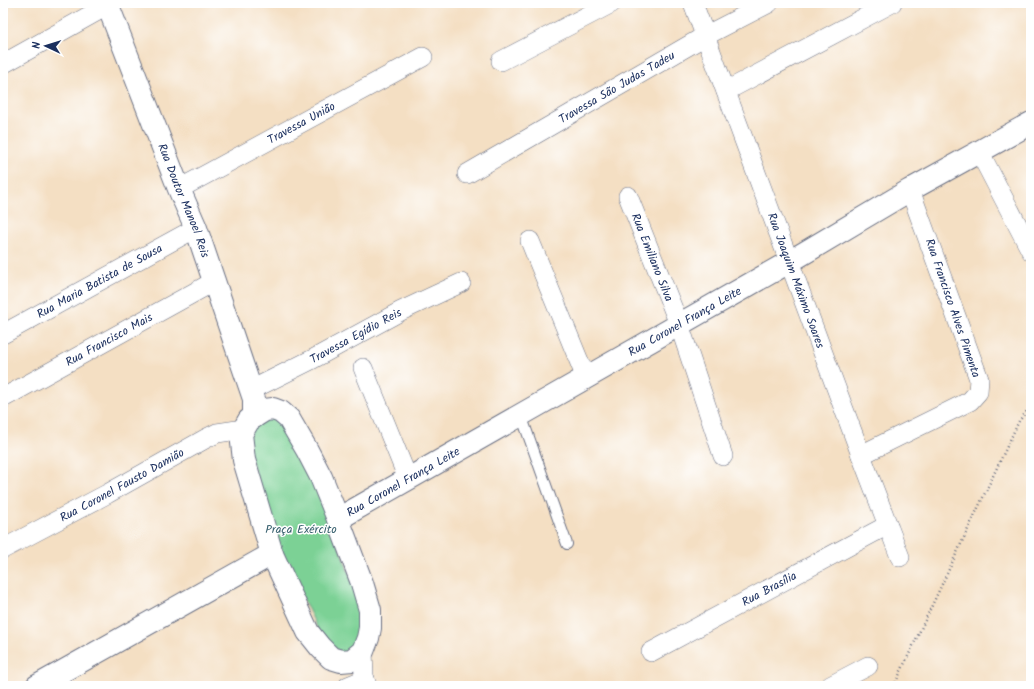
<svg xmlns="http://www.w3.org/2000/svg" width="1034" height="689" font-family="Kalam,sans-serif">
<rect width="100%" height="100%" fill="#fff"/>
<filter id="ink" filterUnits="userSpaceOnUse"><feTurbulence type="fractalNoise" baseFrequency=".025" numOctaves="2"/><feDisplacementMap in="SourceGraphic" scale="8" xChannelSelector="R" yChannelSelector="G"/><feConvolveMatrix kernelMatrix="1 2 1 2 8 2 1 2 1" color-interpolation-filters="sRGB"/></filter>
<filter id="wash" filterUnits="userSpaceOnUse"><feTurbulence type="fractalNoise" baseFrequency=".012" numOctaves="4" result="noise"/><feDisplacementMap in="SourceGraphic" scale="16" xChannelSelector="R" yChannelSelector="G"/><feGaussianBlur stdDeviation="0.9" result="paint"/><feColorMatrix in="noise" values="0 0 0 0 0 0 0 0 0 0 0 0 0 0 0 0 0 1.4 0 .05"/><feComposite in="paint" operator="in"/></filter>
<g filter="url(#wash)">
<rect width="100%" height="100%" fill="#f4dfc3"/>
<!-- park -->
<path fill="#7bd195" stroke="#4b807a" d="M260,417L281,421L309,465L360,603L362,636L350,649L341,653L323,640L273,537L245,438Z"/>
</g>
<g filter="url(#ink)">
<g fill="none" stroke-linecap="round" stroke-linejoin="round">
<!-- lane casing -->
<g stroke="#676d81" stroke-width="12">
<path id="lane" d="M521,415L567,544"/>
</g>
<!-- street casing -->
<g stroke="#676d81" stroke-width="20">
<g id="street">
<path id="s1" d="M693,3L861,455L900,557"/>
<path d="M501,61L612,3"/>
<path d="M3,64L112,3"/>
<path d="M726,91L892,3"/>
<path d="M979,151L1031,251"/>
<path id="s2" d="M467,174L705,36L769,3"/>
<path id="s3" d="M179,189L423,57"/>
<path id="s4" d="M628,196L679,324L723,456"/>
<path d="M530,241L586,378"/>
<path id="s5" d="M3,334L196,228"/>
<path d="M363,368L408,479"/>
<path id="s6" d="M251,390L313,359L401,311L461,283"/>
<path id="s7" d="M3,398L215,281"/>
<path d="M861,455L970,401L978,392L979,379L910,190"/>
<path id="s8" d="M3,549L107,494L205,439L217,433L244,429"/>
<path d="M363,651L364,676L367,686"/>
<path id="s9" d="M651,652L888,525"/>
<path d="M348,686L365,679"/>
<path d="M830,686L868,666"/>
</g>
</g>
<!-- secondary casing -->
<g stroke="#676d81" stroke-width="24">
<g id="secondary">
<path id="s10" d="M107,3L179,189L196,228L254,399V417"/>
<path d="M273,409L281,412L289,419L307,450L321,477L338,519L362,583L370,610V628L368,638L363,651L352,660L341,661L331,658L320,647L308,632L272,554L244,460L241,434L249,420L265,410Z"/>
<path id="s11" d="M338,519L789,262L910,190L1031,123"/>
<path d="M37,686L272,554"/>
</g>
</g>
<!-- path -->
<path stroke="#676d81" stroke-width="2.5" stroke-dasharray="1 3" stroke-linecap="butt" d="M894,686L1019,421L1031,406"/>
<!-- lane -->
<use href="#lane" stroke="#fff" stroke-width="10"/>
<!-- street -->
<use href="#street" stroke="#fff" stroke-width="19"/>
<!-- secondary -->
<use href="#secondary" stroke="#fff" stroke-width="22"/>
</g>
</g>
<g text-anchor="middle" stroke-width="3" stroke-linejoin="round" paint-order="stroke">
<!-- street labels -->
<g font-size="12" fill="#1b2f5e" stroke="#fff">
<text dy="4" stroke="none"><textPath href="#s2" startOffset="173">Travessa São Judas Tadeu</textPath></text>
<text dy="4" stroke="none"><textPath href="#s3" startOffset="139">Travessa União</textPath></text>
<text dy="4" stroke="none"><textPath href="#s10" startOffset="212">Rua Doutor Manoel Reis</textPath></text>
<text dy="4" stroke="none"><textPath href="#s4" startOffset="66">Rua Emiliano Silva</textPath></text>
<text dy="4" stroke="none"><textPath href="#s1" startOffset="296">Rua Joaquim Máximo Soares</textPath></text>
<text dy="4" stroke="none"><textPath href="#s5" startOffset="110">Rua Maria Batista de Sousa</textPath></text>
<text transform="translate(953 308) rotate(71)" y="4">Rua Francisco Alves Pimenta</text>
<text dy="4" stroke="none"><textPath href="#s11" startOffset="399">Rua Coronel França Leite</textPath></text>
<text dy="4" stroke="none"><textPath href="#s6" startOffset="118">Travessa Egídio Reis</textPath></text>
<text dy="4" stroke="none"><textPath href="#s7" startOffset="121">Rua Francisco Mais</textPath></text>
<text dy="4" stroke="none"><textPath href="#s11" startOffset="75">Rua Coronel França Leite</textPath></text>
<text dy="4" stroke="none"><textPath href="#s8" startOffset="135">Rua Coronel Fausto Damião</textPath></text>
<text dy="4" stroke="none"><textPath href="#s9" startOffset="134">Rua Brasília</textPath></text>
</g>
<!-- park labels -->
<g font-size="12" fill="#38606e" stroke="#fff">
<text x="301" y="533">Praça Exército</text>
</g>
</g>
<!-- margin -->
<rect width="1034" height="689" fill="none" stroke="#fff" stroke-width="16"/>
<!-- north arrow -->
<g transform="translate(46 46) rotate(274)" stroke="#ffffff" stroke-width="3" paint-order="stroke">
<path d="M0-3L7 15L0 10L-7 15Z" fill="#1b2f5e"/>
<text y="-6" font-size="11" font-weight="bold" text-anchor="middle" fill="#1b2f5e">N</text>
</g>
</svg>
